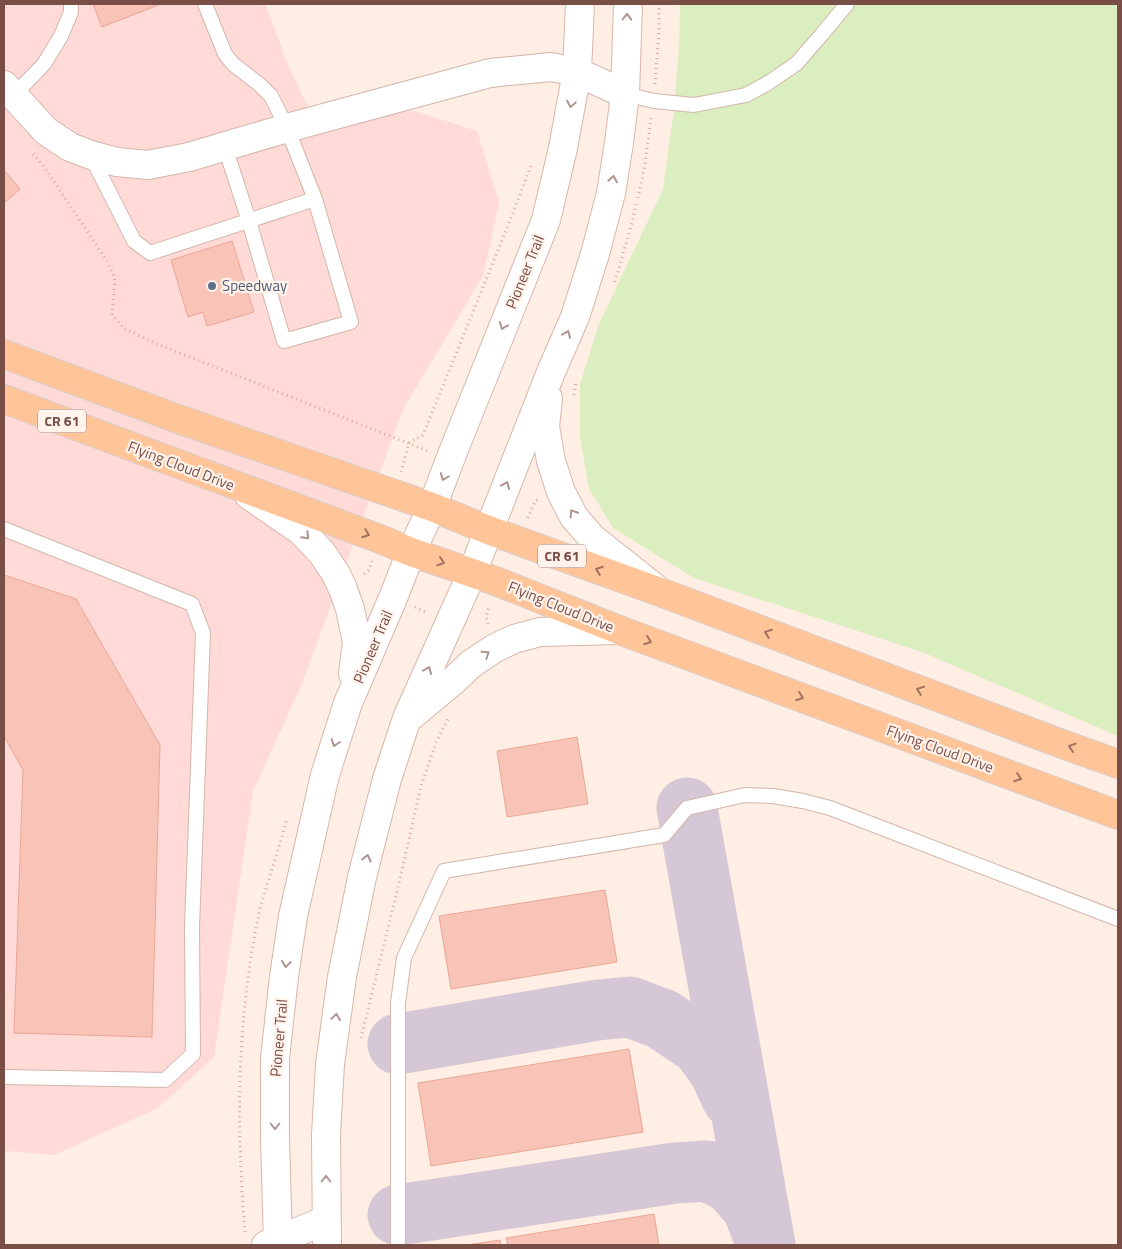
<svg xmlns="http://www.w3.org/2000/svg" width="1122" height="1249" font-family="'Titillium Web',sans-serif">
<rect width="100%" height="100%" fill="#ffeee3"/>
<!-- commercial -->
<path fill="#ffdad6" d="M4,4H265L289,67L312,116L414,111L477,131L499,202L483,276L403,409L301,686L253,791L214,1057L158,1108L54,1155L4,1151Z"/>
<!-- grass -->
<path fill="#dbeebf" d="M680,4H1118V736L922,652L694,578L613,528L589,489L580,438V384L599,324L663,189L674,110L679,47Z"/>
<g fill="none" stroke-linecap="round" stroke-linejoin="round">
<!-- taxiway -->
<path stroke="#d6c7d6" stroke-width="61" d="M687,808L765,1245
M398,1044L598,1010L630,1007L662,1019L701,1045L719,1070L732,1098
M398,1215L675,1173L707,1171L732,1183L753,1208L762,1232"/>
</g>
<!-- building -->
<path fill="#f7c4b7" stroke="#eba696" d="M93,4H161L102,27Z
M4,170L20,189L4,203Z
M232,241L254,312L207,326L203,312L188,317L171,260Z
M4,575L76,599L160,745L152,1037L14,1033L23,770L4,736Z
M577,737L588,804L507,817L497,751Z
M605,890L617,962L451,989L439,916Z
M629,1049L643,1132L431,1166L418,1083Z
M654,1214L659,1245H508L506,1238Z
M500,1240L501,1245H467Z"/>
<g fill="none" stroke-linecap="round" stroke-linejoin="round">
<!-- service casing -->
<g stroke="#d3b5aa" stroke-width="16">
<path id="service" d="M205,4L225,54L233,64L260,85L271,96L287,128L315,199L351,322L284,341L249,221L225,147
M625,94L654,101L694,105L746,95L768,83L796,64L823,33L847,4
M13,96L44,64L61,36L71,12V4
M91,156L134,241L150,253L315,199
M4,529L192,604L203,633L192,927L193,1054L165,1080L4,1077
M398,1245V1003L404,958L444,871L664,835L687,808L745,795L773,796L803,801L830,808L1118,919"/>
</g>
<!-- minor casing -->
<g stroke="#d3b5aa" stroke-width="30">
<path id="minor" d="M4,85L46,131L70,147L91,155L117,162L148,165L189,157L287,128L490,73L551,67L577,72L625,94
M266,1245L326,1220"/>
</g>
<!-- secondary casing -->
<g stroke="#dab5a9" stroke-width="30">
<path id="secondary" d="M548,398L545,427L551,461L561,492L574,517L592,538L655,588
M249,495L301,531L322,553L336,574L343,589L350,609L357,642L353,674
M411,716L452,682L471,664L495,648L514,639L540,632L619,630
M278,1245L275,1138V1058L284,977L293,916L325,775L348,703L393,598L411,552L432,507L453,452L546,220L563,148L577,72L580,4
M327,1245L326,1135L330,1064L342,977L362,877L387,779L407,718L472,573L551,372L575,317L595,254L611,193L619,143L625,94L628,4"/>
</g>
<!-- primary casing -->
<g stroke="#d9cdcb" stroke-width="30">
<path id="primary" d="M4,354L178,419L432,507L488,530L660,592L1054,741L1118,764
M4,399L380,539L411,552L498,582L619,630L1118,815"/>
</g>
<!-- path -->
<path stroke="#dca79a" stroke-width="3" stroke-dasharray="1 4" stroke-linecap="butt" d="M655,84L659,32V4
M33,154L45,168L107,261L115,278L112,315L125,329L157,344L428,451
M638,198L645,164L651,118
M615,282L632,223L636,204
M574,395L576,381
M401,472L409,443L423,435L509,223L532,163
M528,518L535,501L538,500
M364,574L369,570L372,561
M415,607L427,613
M488,624L486,617L489,606
M361,1038L400,879L421,786L437,740L448,719
M245,1232C236,1127 237,1021 258,918C260,907 264,896 267,885C274,863 281,841 287,819"/>
<!-- service -->
<use href="#service" stroke="#fff" stroke-width="14"/>
<!-- minor -->
<use href="#minor" stroke="#fff" stroke-width="28"/>
<!-- secondary -->
<use href="#secondary" stroke="#fff" stroke-width="28"/>
<!-- primary -->
<use href="#primary" stroke="#ffc599" stroke-width="28"/>
</g>
<!-- one-way arrows -->
<defs><path id="oneway-chevron" d="M-2-3.5L2.5 0L-2 3.5" fill="none" stroke-width="1.6" stroke-linecap="round" stroke-linejoin="round" transform="scale(1.25)"/></defs>
<g stroke="#af9590">
<use href="#oneway-chevron" transform="translate(627 17) rotate(-88)"/>
<use href="#oneway-chevron" transform="translate(571 104) rotate(101)"/>
<use href="#oneway-chevron" transform="translate(613 179) rotate(-80)"/>
<use href="#oneway-chevron" transform="translate(503 326) rotate(112)"/>
<use href="#oneway-chevron" transform="translate(567 334) rotate(-67)"/>
<use href="#oneway-chevron" transform="translate(444 477) rotate(111)"/>
<use href="#oneway-chevron" transform="translate(506 485) rotate(-68)"/>
<use href="#oneway-chevron" transform="translate(573 513) rotate(-122)"/>
<use href="#oneway-chevron" transform="translate(306 536) rotate(45)"/>
<use href="#oneway-chevron" transform="translate(486 654) rotate(-34)"/>
<use href="#oneway-chevron" transform="translate(428 670) rotate(-67)"/>
<use href="#oneway-chevron" transform="translate(335 743) rotate(108)"/>
<use href="#oneway-chevron" transform="translate(367 858) rotate(-76)"/>
<use href="#oneway-chevron" transform="translate(286 964) rotate(98)"/>
<use href="#oneway-chevron" transform="translate(336 1017) rotate(-82)"/>
<use href="#oneway-chevron" transform="translate(275 1126) rotate(90)"/>
<use href="#oneway-chevron" transform="translate(326 1179) rotate(-90)"/>
</g>
<g stroke="#a1725f">
<use href="#oneway-chevron" transform="translate(366 534) rotate(20)"/>
<use href="#oneway-chevron" transform="translate(441 562) rotate(19)"/>
<use href="#oneway-chevron" transform="translate(599 570) rotate(-160)"/>
<use href="#oneway-chevron" transform="translate(768 633) rotate(-159)"/>
<use href="#oneway-chevron" transform="translate(648 641) rotate(20)"/>
<use href="#oneway-chevron" transform="translate(920 690) rotate(-159)"/>
<use href="#oneway-chevron" transform="translate(800 697) rotate(20)"/>
<use href="#oneway-chevron" transform="translate(1072 747) rotate(-161)"/>
<use href="#oneway-chevron" transform="translate(1018 778) rotate(20)"/>
</g>
<!-- markers -->
<circle fill="#5c6f8a" stroke="#fff3eb" stroke-width="2" cx="212" cy="286" r="5"/>
<g text-anchor="middle" stroke-width="4.5" stroke-linejoin="round" paint-order="stroke">
<!-- shield labels -->
<g fill="#fff3eb" stroke="#a18078" stroke-width="1">
<rect x="38" y="409.5" width="48" height="23" rx="4"/>
<rect x="538" y="544.5" width="48" height="23" rx="4"/>
</g>
<g font-size="14" font-weight="bold" fill="#794e46">
<text x="62" y="426">CR 61</text>
<text x="562" y="561">CR 61</text>
</g>
<!-- street labels -->
<g font-size="15" fill="#794e46" stroke="#fff3eb">
<text transform="translate(525 272) rotate(-68)" y="5">Pioneer Trail</text>
<text transform="translate(181 466) rotate(21)" y="5">Flying Cloud Drive</text>
<text transform="translate(561 607) rotate(22)" y="5">Flying Cloud Drive</text>
<text transform="translate(373 647) rotate(-67)" y="5">Pioneer Trail</text>
<text transform="translate(940 749) rotate(20)" y="5">Flying Cloud Drive</text>
<text transform="translate(279 1038) rotate(-85)" y="5">Pioneer Trail</text>
</g>
<!-- service labels -->
<g font-size="15" fill="#4e5e75" stroke="#fff3eb" text-anchor="start">
<text x="222" y="291">Speedway</text>
</g>
</g>
<!-- border -->
<rect width="1122" height="1249" fill="none" stroke="#794e46" stroke-width="10"/>
</svg>
